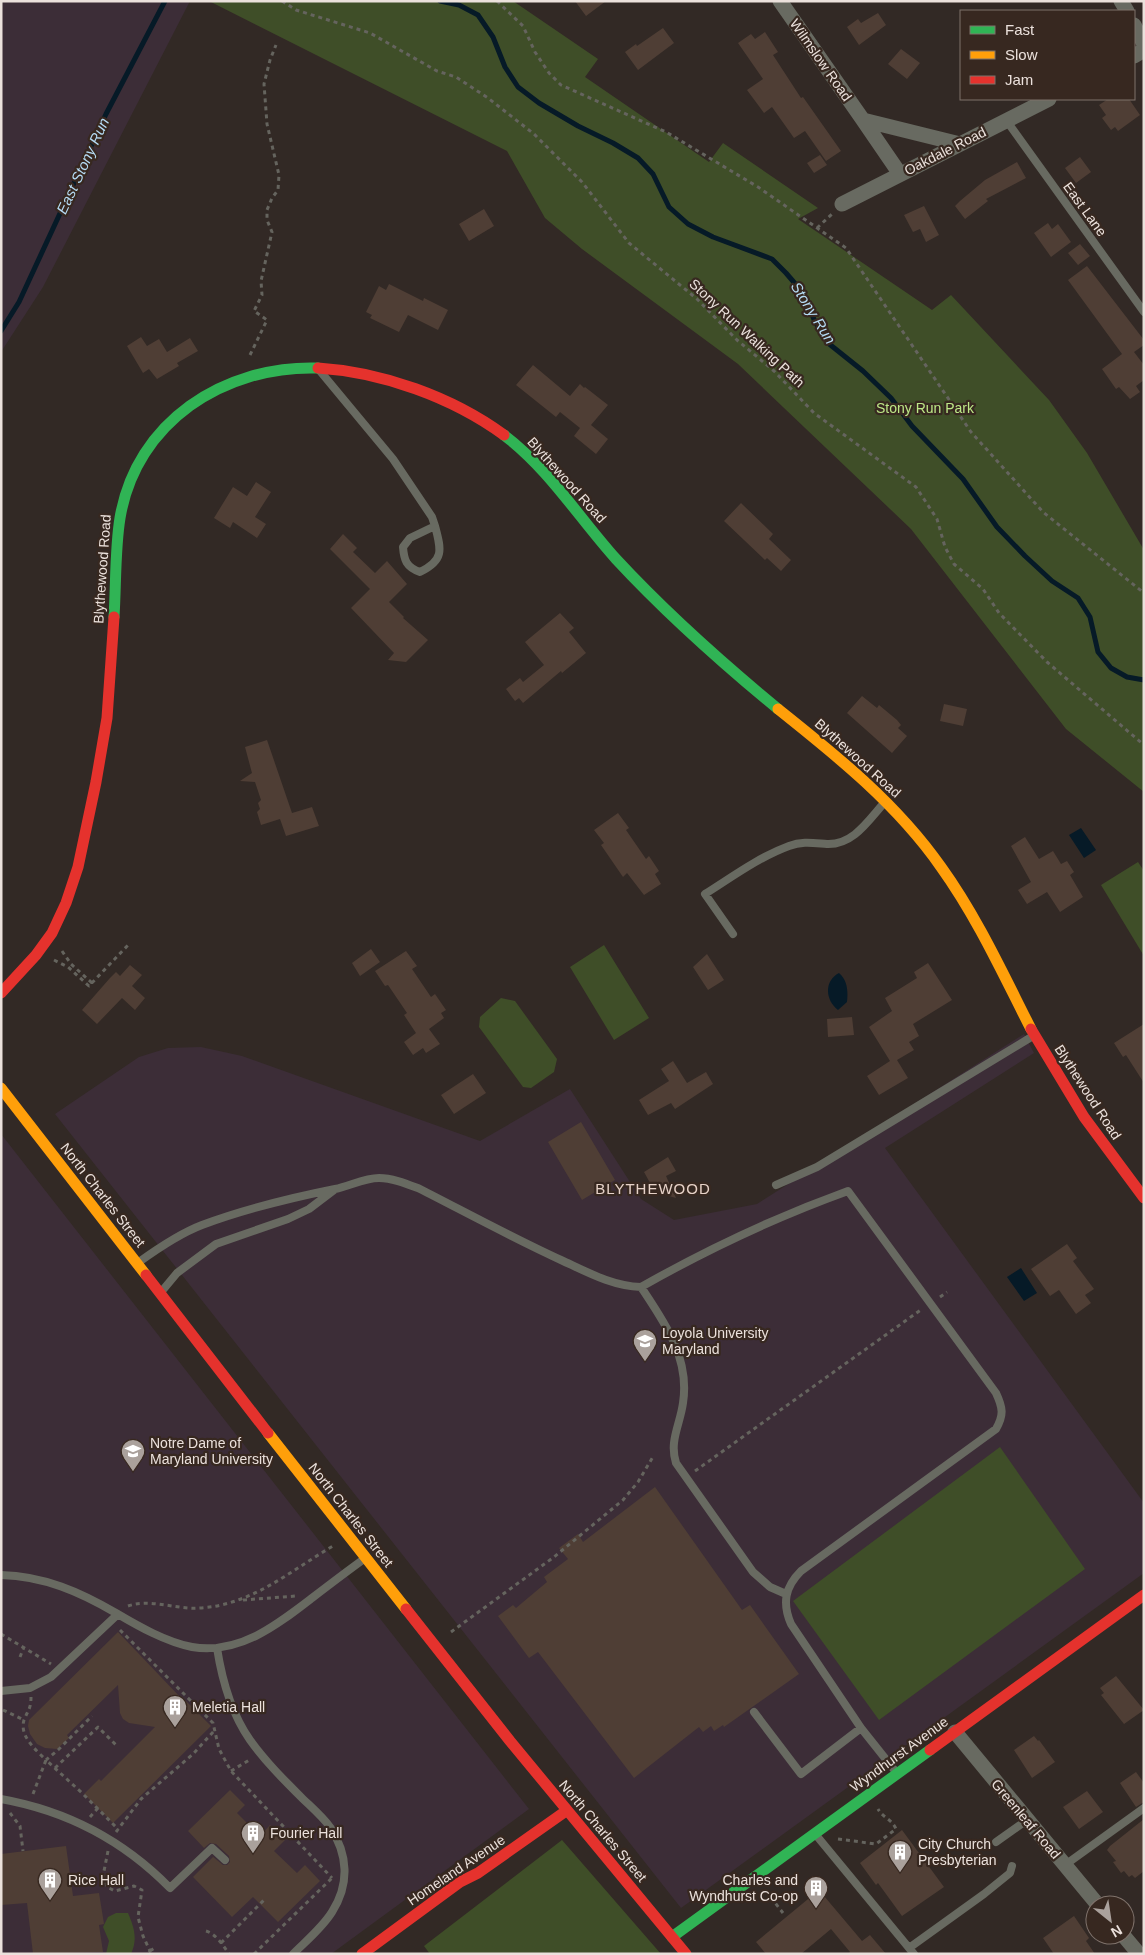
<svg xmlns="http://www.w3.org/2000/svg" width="1145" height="1955" font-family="Helvetica,sans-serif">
<rect width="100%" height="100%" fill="#322925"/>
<!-- education -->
<path fill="#3c2d37" d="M1,1H190L43,287L1,352Z
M1024,1034L1034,1053L885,1148L1144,1503V1573L681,1908L55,1114L139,1057L168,1048L201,1047L242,1056L480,1141L570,1089L641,1199L674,1220L757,1204Z
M1,1134L529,1809L331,1954H1Z"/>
<!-- green -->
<path fill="#3f4e28" d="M209,1H513L598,59L585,77L709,162L723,143L818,208L798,219L932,310L951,295L1049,400L1087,453L1144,550V792L1066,729L911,529L738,364L582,249L545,218L507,151Z
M1138,862L1144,871V956L1101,885Z
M604,945L649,1018L614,1040L570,967Z
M501,998L515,1001L557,1059L554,1072L531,1088L523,1087L479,1027L480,1017Z
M1000,1447L1085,1569L879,1720L793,1601Z
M562,1840L661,1954H430L424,1946Z
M116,1913H128C134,1927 138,1939 131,1954H106L109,1941L103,1927L108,1917Z"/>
<!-- water -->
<path fill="#061a27" d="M1081,828L1096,850L1084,858L1069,835Z
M839,973C848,981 848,992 847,1002L838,1010C825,1000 824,981 839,973Z
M1021,1268L1037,1293L1024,1301L1007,1277Z"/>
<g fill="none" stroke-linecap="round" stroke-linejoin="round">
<!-- stream -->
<path stroke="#061a27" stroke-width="5" d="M440,1L459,5L478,15L493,37L505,67L518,87L539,103L578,126L613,143L638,158L653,174L669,207L688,224L713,237L772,259L786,273L804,294L815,322L828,343L863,371L891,398L912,426L963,479L997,527L1025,556L1052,581L1078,598L1090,617L1098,652L1111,668L1127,677L1144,680
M1,331L19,302L106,114L165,1"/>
</g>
<!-- building -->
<path fill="#4f3e35" d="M575,1H606L586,16Z
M878,13L886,25L859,45L847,27L858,19L861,23Z
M663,28L674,43L638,70L625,52L636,44L637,46Z
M765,32L778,52L773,55L801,98L803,97L841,151L826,161L805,131L794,138L772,107L764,113L747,90L763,79L738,43L751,34L755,39Z
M901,49L920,63L907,79L888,64Z
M1108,99H1129L1140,115L1118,131L1115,127L1111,130L1102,118L1106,115L1099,105Z
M820,155L827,165L814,173L807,163Z
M1080,157L1091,172L1076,183L1065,168Z
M1017,162L1026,178L986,199L988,201L965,219L955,206L960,201L985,180Z
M924,206L939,235L926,242L920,229L913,232L904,215Z
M484,209L494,226L469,241L459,224Z
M1048,223L1052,229L1058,224L1071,242L1051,257L1034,233Z
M1080,244L1090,256L1078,265L1068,253Z
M1087,266L1144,340V345L1134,352L1144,365V380L1136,386L1140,392L1130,399L1119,387L1116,389L1102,369L1122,354L1068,280Z
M389,284L423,301L424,298L448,310L438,330L408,315L399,332L370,318L372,315L366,312L379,286L386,290Z
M141,337L147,346L159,339L167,352L190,338L198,351L177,363L179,366L157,379L149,369L143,373L127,346Z
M533,365L570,396L580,384L584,388L585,387L608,405L591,425L608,439L596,454L574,436L580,428L560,412L556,417L516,385Z
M256,482L271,492L255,517L266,524L257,538L233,522L230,528L214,518L233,487L247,496Z
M741,503L773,534L769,539L791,560L781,571L767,558L765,560L724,521Z
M343,534L357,548L353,552L375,573L387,561L407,584L389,602L404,617L403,618L428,640L406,662L388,660L394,653L351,608L370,589L330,549Z
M560,613L574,628L569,632L586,653L562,673L561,671L523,703L519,698L515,701L506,689L520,678L523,682L544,665L525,642Z
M862,696L877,708L879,705L897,720L901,725L898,728L907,736L892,753L847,713Z
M944,704L967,709L963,726L940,721Z
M267,740L292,813L312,807L319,826L286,836L280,819L261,825L257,812L260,809L258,803L261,800L255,782L240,781L252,773L245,747Z
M618,813L629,828L626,830L646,859L649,856L659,871L655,874L661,884L644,895L627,873L623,877L601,845L604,843L594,830Z
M1025,837L1039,859L1053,851L1061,864L1067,861L1074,872L1070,875L1083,897L1060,912L1047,892L1027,904L1018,890L1031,882L1011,846Z
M371,949L380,962L360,976L352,963Z
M406,951L417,966L412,969L431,997L435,994L446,1010L441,1013L444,1018L429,1029L440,1044L426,1053L423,1048L413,1055L404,1042L416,1033L404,1015L407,1013L388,985L385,986L375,971Z
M707,954L724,980L708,990L693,967Z
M928,963L952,1000L913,1024L919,1036L909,1042L914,1050L897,1060L908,1078L879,1095L867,1076L890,1061L869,1027L892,1011L885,998L917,978L914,972Z
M130,965L142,975L132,986L145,998L135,1010L122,998L97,1024L82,1010L110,978L116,972L120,976Z
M852,1017L854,1035L828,1037L827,1019Z
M1144,1024V1083L1126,1055L1123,1057L1114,1043Z
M673,1061L687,1083L706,1072L713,1084L675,1109L671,1103L648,1115L639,1100L669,1081L661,1069Z
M473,1074L486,1093L454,1114L441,1095Z
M581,1122L615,1180L582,1200L548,1142Z
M668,1157L676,1171L666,1176L676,1198L655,1192L644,1172Z
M1067,1244L1077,1258L1073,1261L1094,1289L1085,1295L1091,1303L1076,1314L1059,1290L1050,1296L1031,1269Z
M655,1487L742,1610L750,1605L799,1674L724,1727L723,1725L714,1731L711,1726L703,1732L699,1727L634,1778L538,1652L529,1658L498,1616L513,1605L516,1608L547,1582L544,1577L568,1559L559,1548L578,1534L583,1542Z
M118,1632L181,1698L182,1697L211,1726L113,1823L84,1794L99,1779L101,1781L155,1727L129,1723L123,1719L120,1713L118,1685L67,1735L69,1738L57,1749L45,1748L37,1744L30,1734L28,1726L29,1720Z
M1116,1676L1144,1710L1124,1724L1101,1695L1104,1693L1100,1688Z
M1034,1736L1038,1741L1039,1740L1055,1762L1032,1778L1014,1750Z
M1136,1772L1144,1783V1802L1136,1807L1120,1783Z
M230,1790L245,1805L237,1813L260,1836L270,1825L285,1840L274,1851L297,1873L305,1865L320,1881L278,1922L253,1897L232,1917L193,1877L213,1857L212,1856L223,1865H227L230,1862L229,1856L216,1844L210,1843L204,1848L188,1831Z
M1087,1791L1103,1812L1079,1829L1063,1807Z
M1144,1819V1871L1135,1878L1132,1875L1129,1877L1124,1871L1121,1873L1113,1862L1116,1861L1107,1850L1110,1846Z
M902,1830L944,1887L902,1916L878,1883L876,1885L860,1863Z
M66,1846L73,1896L99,1893L104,1924L99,1925L103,1952L33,1954L27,1903L1,1905V1854Z
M819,1890L862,1941L870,1935L886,1954H848L850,1952L831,1929L801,1954H766L756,1942Z
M1074,1916L1089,1938L1086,1941L1095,1954H1054L1043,1938Z"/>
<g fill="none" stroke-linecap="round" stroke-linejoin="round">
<!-- path -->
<path stroke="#65645e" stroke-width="3" stroke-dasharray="4 4" stroke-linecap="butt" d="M282,1L296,10L370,33L437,71L456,77L488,98L534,134L582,182L629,243L697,299L737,340L774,371L814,413L916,487L937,519L945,547L954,564L983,589L999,613L1047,662L1144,745
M497,1L523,26L535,52L549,73L561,85L666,132L758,187L846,248L971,432L1043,512L1144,593
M817,228L833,213
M250,355L267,320L254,311L262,295L261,281L272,232L267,220V210L272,198L278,190L279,175L267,124L264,84L270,60L276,45
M62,951L71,964L92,983
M54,960L68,967L89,986L130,943
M940,1297L947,1292
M695,1471L922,1309
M243,1600L296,1596
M128,1606C151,1598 176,1610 200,1608C252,1605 290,1571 333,1546
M120,1630L213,1723L219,1749L231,1771L332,1878
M451,1632L554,1557L623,1500L638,1482L654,1455
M1,1634L51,1664
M20,1657L24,1647
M31,1697C31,1709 28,1710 24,1720C19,1736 36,1750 46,1760L58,1750L92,1716
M3,1710L24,1720
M55,1768L98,1727L116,1745
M231,1771L251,1759
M33,1794L46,1760L82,1793L118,1829
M10,1813L20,1826L23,1851
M90,1817L98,1808
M116,1832L141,1799L193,1754L214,1731
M838,1839L876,1844L896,1829C892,1819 883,1818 878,1809
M108,1851L103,1876L107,1887L115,1891L134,1886L142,1890L138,1917L143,1936L150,1951L147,1954
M766,1891L783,1913
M206,1931C216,1934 223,1945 229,1954
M221,1943L266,1898
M150,1951L156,1947
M254,1954L332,1878"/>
<!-- lane -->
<path stroke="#686a61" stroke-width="8" d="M1006,120L1144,312
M320,371L393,459L432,517L435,526
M435,526C441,549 445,560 420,572C406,567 404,560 403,547L410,538Z
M733,934L705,894C732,877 759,857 789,846C802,841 813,843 827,844C853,845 868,821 884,803
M776,1185L817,1167L1033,1036
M139,1262C157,1249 181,1233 202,1225C245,1209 290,1198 335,1189C350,1186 364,1178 379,1178C393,1178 407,1184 420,1189C467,1213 513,1238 561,1260C587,1272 612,1286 641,1287C665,1323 690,1358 683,1403C680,1425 669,1441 676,1463L753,1572L770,1587L786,1594
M641,1287C708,1249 776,1217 848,1191L996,1393C1003,1408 1004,1415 996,1429L801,1571C785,1587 782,1603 791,1624L861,1728L896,1772
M162,1291L177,1273L216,1244L288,1219L309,1209L334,1190
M1,1575C44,1576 80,1592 116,1613C138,1626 166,1642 192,1647C239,1655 277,1625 312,1598C329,1585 346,1572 364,1559
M217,1648C222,1680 231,1713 250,1740C265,1761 283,1779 301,1797C310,1806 322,1816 330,1827C348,1854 350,1884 332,1912C322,1928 306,1941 293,1954
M1,1691L30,1688L51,1677L118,1614
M754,1712L801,1774L861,1728
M1,1799C68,1811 123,1840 170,1888L212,1848L225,1860
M816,1835L914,1954
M996,1842L1027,1820
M1065,1865L1144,1808
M909,1948L984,1894L1010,1873L1012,1866"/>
<!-- street -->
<path stroke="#686a61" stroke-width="15" d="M780,1L863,120L960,144
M1121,1L1127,11
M1134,25L1144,44
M1134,56L1144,50
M863,120L900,174
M842,204L1049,99
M955,1732L1098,1905
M1123,1935L1139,1954"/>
<!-- fast -->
<path stroke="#30b455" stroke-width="11" d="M504,435C549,469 579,518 616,559C666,613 721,662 778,709
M114,617C116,586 115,548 120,518C136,422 224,365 318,368
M672,1937L930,1750"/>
<!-- slow -->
<path stroke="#ff9f0a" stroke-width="11" d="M778,709C837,756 897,804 941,867C977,917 1003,974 1031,1029
M1,1088L146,1275
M268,1433L406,1609"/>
<!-- jam -->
<path stroke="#e5322d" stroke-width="11" d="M318,368C382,372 452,397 504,435
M1,993L36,955L52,933L66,903L78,867L96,782L107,718L114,617
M1031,1029L1084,1117L1144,1198
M146,1275L268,1433
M406,1609L510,1741L686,1954
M930,1750L1144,1595
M362,1954L460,1882L478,1873L566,1811"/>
</g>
<!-- icons -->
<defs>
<g id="university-pin" transform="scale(1.25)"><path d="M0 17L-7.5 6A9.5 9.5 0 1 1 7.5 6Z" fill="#aaa19c" stroke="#372820"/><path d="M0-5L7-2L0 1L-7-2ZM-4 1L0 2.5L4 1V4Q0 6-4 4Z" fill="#fff"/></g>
<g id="building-pin" transform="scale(1.25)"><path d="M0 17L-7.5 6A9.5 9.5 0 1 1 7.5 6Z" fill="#aaa19c" stroke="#372820"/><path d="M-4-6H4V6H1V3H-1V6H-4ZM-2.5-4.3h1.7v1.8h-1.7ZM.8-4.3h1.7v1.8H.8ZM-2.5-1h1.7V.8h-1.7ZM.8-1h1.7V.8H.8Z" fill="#fff"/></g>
</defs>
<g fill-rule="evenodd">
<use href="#university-pin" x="645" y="1341"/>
<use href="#university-pin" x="133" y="1451"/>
<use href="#building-pin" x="175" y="1707"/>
<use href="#building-pin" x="253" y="1833"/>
<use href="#building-pin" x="900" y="1852"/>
<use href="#building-pin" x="50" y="1880"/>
<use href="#building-pin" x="816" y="1888"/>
</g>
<g text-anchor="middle" stroke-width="4.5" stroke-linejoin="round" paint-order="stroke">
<!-- street labels -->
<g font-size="14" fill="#ebe1dc" stroke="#372820">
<text transform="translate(821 60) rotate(55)" y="5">Wilmslow Road</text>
<text transform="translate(945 151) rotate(-27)" y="5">Oakdale Road</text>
<text transform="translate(1085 209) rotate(54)" y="5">East Lane</text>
<text transform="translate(747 333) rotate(43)" y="5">Stony Run Walking Path</text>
<text transform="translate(567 480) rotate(48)" y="5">Blythewood Road</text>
<text transform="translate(102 569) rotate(-86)" y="5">Blythewood Road</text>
<text transform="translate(858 758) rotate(42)" y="5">Blythewood Road</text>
<text transform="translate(1088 1092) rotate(57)" y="5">Blythewood Road</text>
<text transform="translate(103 1195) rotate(52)" y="5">North Charles Street</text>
<text transform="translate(351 1515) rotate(52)" y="5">North Charles Street</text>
<text transform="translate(899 1754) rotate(-36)" y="5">Wyndhurst Avenue</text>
<text transform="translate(1026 1819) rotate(50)" y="5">Greenleaf Road</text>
<text transform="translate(603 1831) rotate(50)" y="5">North Charles Street</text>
<text transform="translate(456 1870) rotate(-34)" y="5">Homeland Avenue</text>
</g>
<!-- park labels -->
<g font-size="14" fill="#bde787" stroke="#372820">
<text x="925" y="413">Stony Run Park</text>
</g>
<!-- poi labels -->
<g font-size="14" fill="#ebe1dc" stroke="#372820" text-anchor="start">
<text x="662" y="1338">Loyola University<tspan x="662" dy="16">Maryland</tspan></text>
<text x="150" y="1448">Notre Dame of<tspan x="150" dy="16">Maryland University</tspan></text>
<text x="192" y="1712">Meletia Hall</text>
<text x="270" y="1838">Fourier Hall</text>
<text x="918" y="1849">City Church<tspan x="918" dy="16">Presbyterian</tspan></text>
<text x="68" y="1885">Rice Hall</text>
<text x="798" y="1885" text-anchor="end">Charles and<tspan x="798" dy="16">Wyndhurst Co-op</tspan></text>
</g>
<!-- water labels -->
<g font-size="15" font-style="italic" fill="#b5dbf4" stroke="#372820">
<text transform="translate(83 166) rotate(-65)" y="5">East Stony Run</text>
<text transform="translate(813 313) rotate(58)" y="5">Stony Run</text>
</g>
<!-- neighbourhood labels -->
<g font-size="15" letter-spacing="1" fill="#e6d2c8" stroke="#372820">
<text x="653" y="1194">BLYTHEWOOD</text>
</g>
</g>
<!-- border -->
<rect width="1145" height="1955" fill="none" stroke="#ebe1dc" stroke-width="5"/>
<!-- legend -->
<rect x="960" y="10" width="175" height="90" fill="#372820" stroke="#7f726b"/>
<rect x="970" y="26" width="25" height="8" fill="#30b455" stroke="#7f726b"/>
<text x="1005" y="35" font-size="15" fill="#ebe1dc">Fast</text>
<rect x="970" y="51" width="25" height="8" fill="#ff9f0a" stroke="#7f726b"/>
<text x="1005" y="60" font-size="15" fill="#ebe1dc">Slow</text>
<rect x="970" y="76" width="25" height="8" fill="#e5322d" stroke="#7f726b"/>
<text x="1005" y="85" font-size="15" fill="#ebe1dc">Jam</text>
<!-- north arrow -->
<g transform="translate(1110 1920) rotate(150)"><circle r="24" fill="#372820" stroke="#7f726b"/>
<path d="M0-4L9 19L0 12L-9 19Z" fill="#aaa19c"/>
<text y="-8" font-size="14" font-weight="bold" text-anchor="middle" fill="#ebe1dc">N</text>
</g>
</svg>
